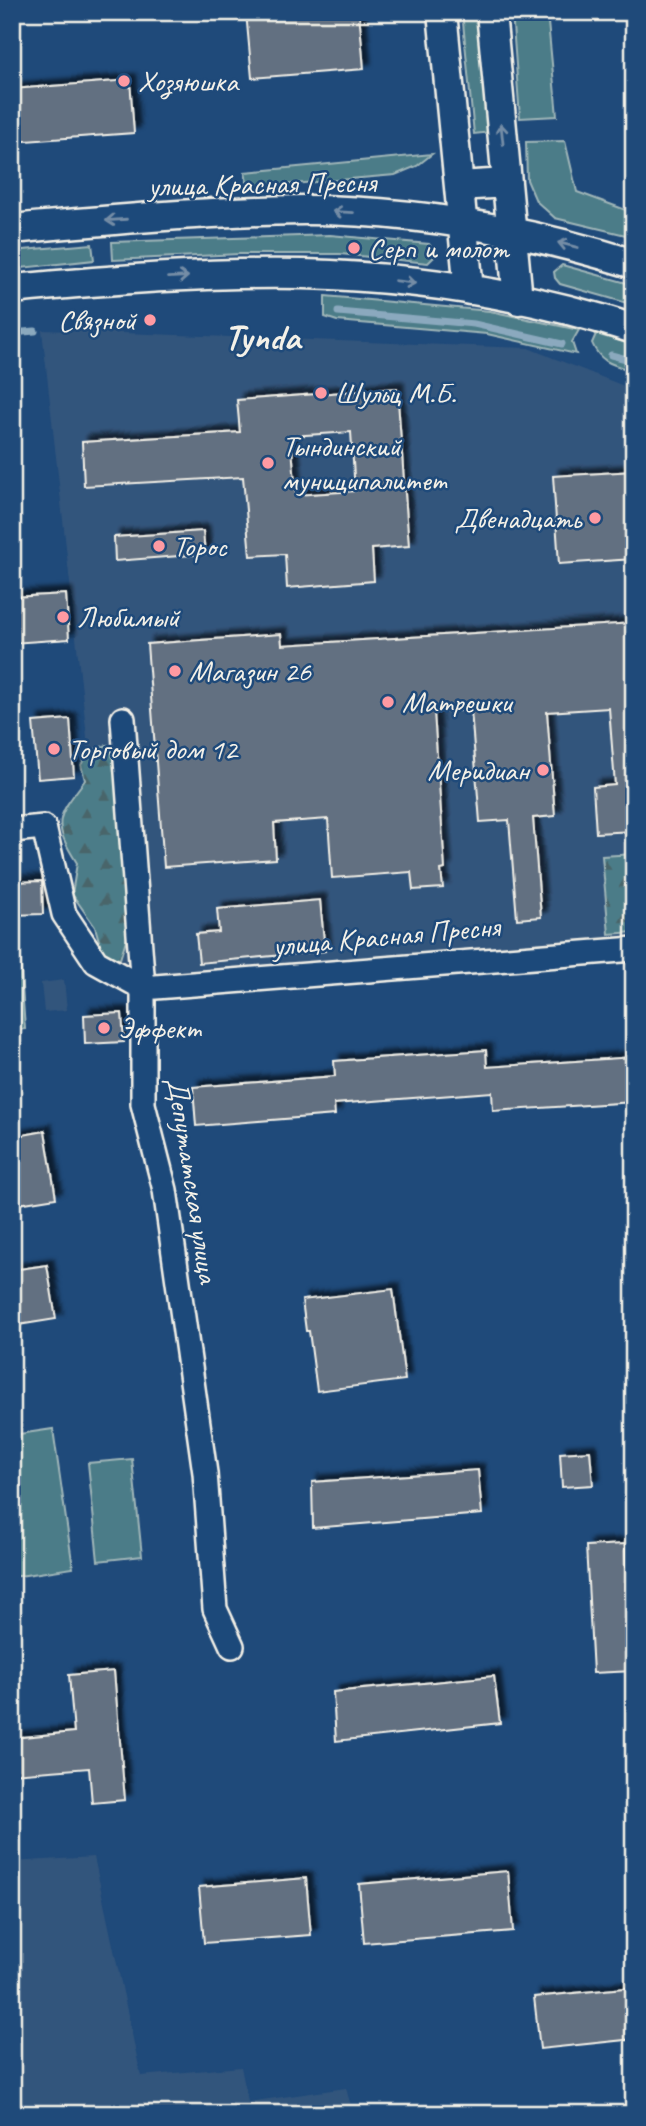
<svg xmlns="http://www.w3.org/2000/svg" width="646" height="2126" font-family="Caveat,sans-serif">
<defs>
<pattern id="forest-firs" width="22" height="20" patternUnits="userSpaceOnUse" patternTransform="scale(1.75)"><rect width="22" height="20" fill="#4b7c88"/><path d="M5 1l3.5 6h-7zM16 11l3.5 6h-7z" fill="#4a656a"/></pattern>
<filter id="shadow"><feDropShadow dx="6" dy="-6" stdDeviation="2" flood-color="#0009"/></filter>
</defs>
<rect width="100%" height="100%" fill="#1f4a7a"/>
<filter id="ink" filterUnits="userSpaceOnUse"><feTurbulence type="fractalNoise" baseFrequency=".0143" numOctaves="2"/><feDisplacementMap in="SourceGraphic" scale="14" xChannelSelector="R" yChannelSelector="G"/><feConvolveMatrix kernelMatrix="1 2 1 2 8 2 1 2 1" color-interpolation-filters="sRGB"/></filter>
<g filter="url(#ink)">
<!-- built -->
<path fill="#33557c" d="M42,330L528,348L634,390V944L115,990Z
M64,980L67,1010L44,1012L41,983Z
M94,1857L141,2076L241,2067L248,2102L346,2088L353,2114H12V1862Z"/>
<!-- green -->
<path fill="#4b7c88" stroke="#a0b6b8" stroke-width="2" d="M462,12H479L491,132L474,134Z
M512,12H547L557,116L520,118Z
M565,141L577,192L634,213V237L555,218L536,201L527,180L526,142Z
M432,154L417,166L395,175L248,188L245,172Z
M330,235L429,244L434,251V257L428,263L340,254H240L113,260L112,242Z
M92,244L94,260L12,269V251Z
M562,265L634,285V305L560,284L555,278L554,272Z
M325,296L490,311L579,330L572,342L576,354L487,334L337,321L325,317Z
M596,334L634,345V371C614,365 600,363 592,343Z
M12,931H18L25,1029L12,1030Z
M53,1429L73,1568L12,1577V1435Z
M132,1459L142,1556L98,1561L88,1463Z"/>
<!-- forest -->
<path fill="url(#forest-firs)" stroke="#a0b6b8" stroke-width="2" d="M107,745L119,749L131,924L120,959L104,958L95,927L72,894L77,863C51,822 57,817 85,780L81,765L89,751Z
M634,854V932L609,934L602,856Z"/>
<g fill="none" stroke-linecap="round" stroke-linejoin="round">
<!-- stream -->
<path stroke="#8ba9be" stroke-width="7" d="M338,312L474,324L562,344
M12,333L35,331
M611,355L634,361"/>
</g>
<!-- building -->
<path fill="#626f81" stroke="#f4f1e8" stroke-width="2" fill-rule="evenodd" filter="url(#shadow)" d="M246,12H359L364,69L252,78Z
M130,80L134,133L12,142V89Z
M397,388L409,546L372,549L374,581L287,588L285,554L250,556L243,477L84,486L82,442L240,432L237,400ZM351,432L355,491L296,495L291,436Z
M634,471V559L559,564L553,476Z
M203,531L205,554L115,561L114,537Z
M66,594L69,639L12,643V597Z
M634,623V831L596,833L593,787L615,785L609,708L547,712L555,816L533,818L541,917L517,919L509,820L480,822L471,710L434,712L445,869L441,870L443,888L413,890L411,872L332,878L328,819L274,823L276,859L164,867L147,644L281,634L282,645Z
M70,719L74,776L38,779L33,722Z
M42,881L43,914L12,915V882Z
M320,900L325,951L199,963L196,934L219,932L217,909Z
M122,1013L124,1042L85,1044L84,1015Z
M486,1050L487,1067L634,1057V1102L493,1111L492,1092L334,1104L335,1115L196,1126L193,1087L335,1076L334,1061Z
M45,1131L56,1198L12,1205V1137Z
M47,1265L56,1319L12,1326V1270Z
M393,1289L405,1380L317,1391L309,1331H306L302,1300Z
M590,1451L593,1485L562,1487L560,1453Z
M478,1470L482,1514L313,1528L312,1482Z
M625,1544L628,1603H634V1671L593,1673L586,1546Z
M114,1671L125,1800L92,1803L89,1768L12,1774V1738L74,1732L69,1675Z
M494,1676L500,1723L336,1741L333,1692Z
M508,1871L513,1931L364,1943L359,1884Z
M306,1878L311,1935L204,1943L199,1887Z
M634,1987V2039L540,2049L534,1997Z"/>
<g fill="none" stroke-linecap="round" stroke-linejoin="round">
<!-- minor casing -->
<g stroke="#f4f1e8" stroke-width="28">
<path id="minor" d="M123,719L143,988V1104L165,1190L205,1473L215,1609L232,1646
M12,830L44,827L64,914L96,962L143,988L634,949"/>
</g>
<!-- tertiary casing -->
<g stroke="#f4f1e8" stroke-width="33">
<path id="tertiary" d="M442,12L469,290
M491,12L518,300
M459,186L507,183
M12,229C109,220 207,211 304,210C415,210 528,231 634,264
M12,289C109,280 207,272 304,274C415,277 529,295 634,329"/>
</g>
<!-- minor -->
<use href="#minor" stroke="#1f4a7a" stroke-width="23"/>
<!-- tertiary -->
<use href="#tertiary" stroke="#1f4a7a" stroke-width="28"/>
</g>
<!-- one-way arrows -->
<defs><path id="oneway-shaft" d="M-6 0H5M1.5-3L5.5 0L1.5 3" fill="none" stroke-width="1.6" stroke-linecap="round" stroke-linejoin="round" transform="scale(1.75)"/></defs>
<g stroke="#748da6">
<use href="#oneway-shaft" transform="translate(502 134) rotate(-96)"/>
<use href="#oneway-shaft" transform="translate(343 212) rotate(-177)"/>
<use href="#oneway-shaft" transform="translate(116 220) rotate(176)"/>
<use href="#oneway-shaft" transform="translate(568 245) rotate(-166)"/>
<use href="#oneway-shaft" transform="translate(178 277) rotate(-3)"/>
<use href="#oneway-shaft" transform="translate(405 282) rotate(7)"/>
</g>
</g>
<!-- markers -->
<g fill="#ff9aa2" stroke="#1f4a7a" stroke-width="2.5">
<circle cx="124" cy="81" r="7"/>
<circle cx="354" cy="248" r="7"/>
<circle cx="150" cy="320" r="7"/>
<circle cx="321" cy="393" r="7"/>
<circle cx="268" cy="463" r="7"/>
<circle cx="595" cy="518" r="7"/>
<circle cx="159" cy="546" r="7"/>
<circle cx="63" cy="617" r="7"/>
<circle cx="175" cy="671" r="7"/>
<circle cx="388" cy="702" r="7"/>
<circle cx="54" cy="749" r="7"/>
<circle cx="543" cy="770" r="7"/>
<circle cx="104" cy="1028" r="7"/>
</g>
<g text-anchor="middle" stroke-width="5" stroke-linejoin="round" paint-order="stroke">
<!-- poi labels -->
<g font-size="30" fill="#f4f1e8" stroke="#1f4a7a" text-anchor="start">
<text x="138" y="91">Хозяюшка</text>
<text x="368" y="258">Серп и молот</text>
<text x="136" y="330" text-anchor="end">Связной</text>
<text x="335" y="403">Шульц М.Б.</text>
<text x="282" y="456">Тындинский<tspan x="282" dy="34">муниципалитет</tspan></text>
<text x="581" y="528" text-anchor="end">Двенадцать</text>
<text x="173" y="556">Торос</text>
<text x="77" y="627">Любимый</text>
<text x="189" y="681">Магазин 26</text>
<text x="402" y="712">Матрешки</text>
<text x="68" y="759">Торговый дом 12</text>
<text x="529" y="780" text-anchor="end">Меридиан</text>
<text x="118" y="1038">Эффект</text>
</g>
<!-- street labels -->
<g font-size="30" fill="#f4f1e8" stroke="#1f4a7a">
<text transform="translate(262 184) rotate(-1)" y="10">улица Красная Пресня</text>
<text transform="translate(386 936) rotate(-5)" y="10">улица Красная Пресня</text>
<text transform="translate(193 1180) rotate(81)" y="10">Депутатская улица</text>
</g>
<!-- district labels -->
<g font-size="37" font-weight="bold" fill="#f4f1e8" stroke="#1f4a7a">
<text x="262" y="349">Tynda</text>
</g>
</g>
<!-- margin -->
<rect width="646" height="2126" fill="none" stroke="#1f4a7a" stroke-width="42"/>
<rect x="21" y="21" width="604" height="2084" fill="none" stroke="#f4f1e8" stroke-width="2.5" filter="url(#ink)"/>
</svg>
